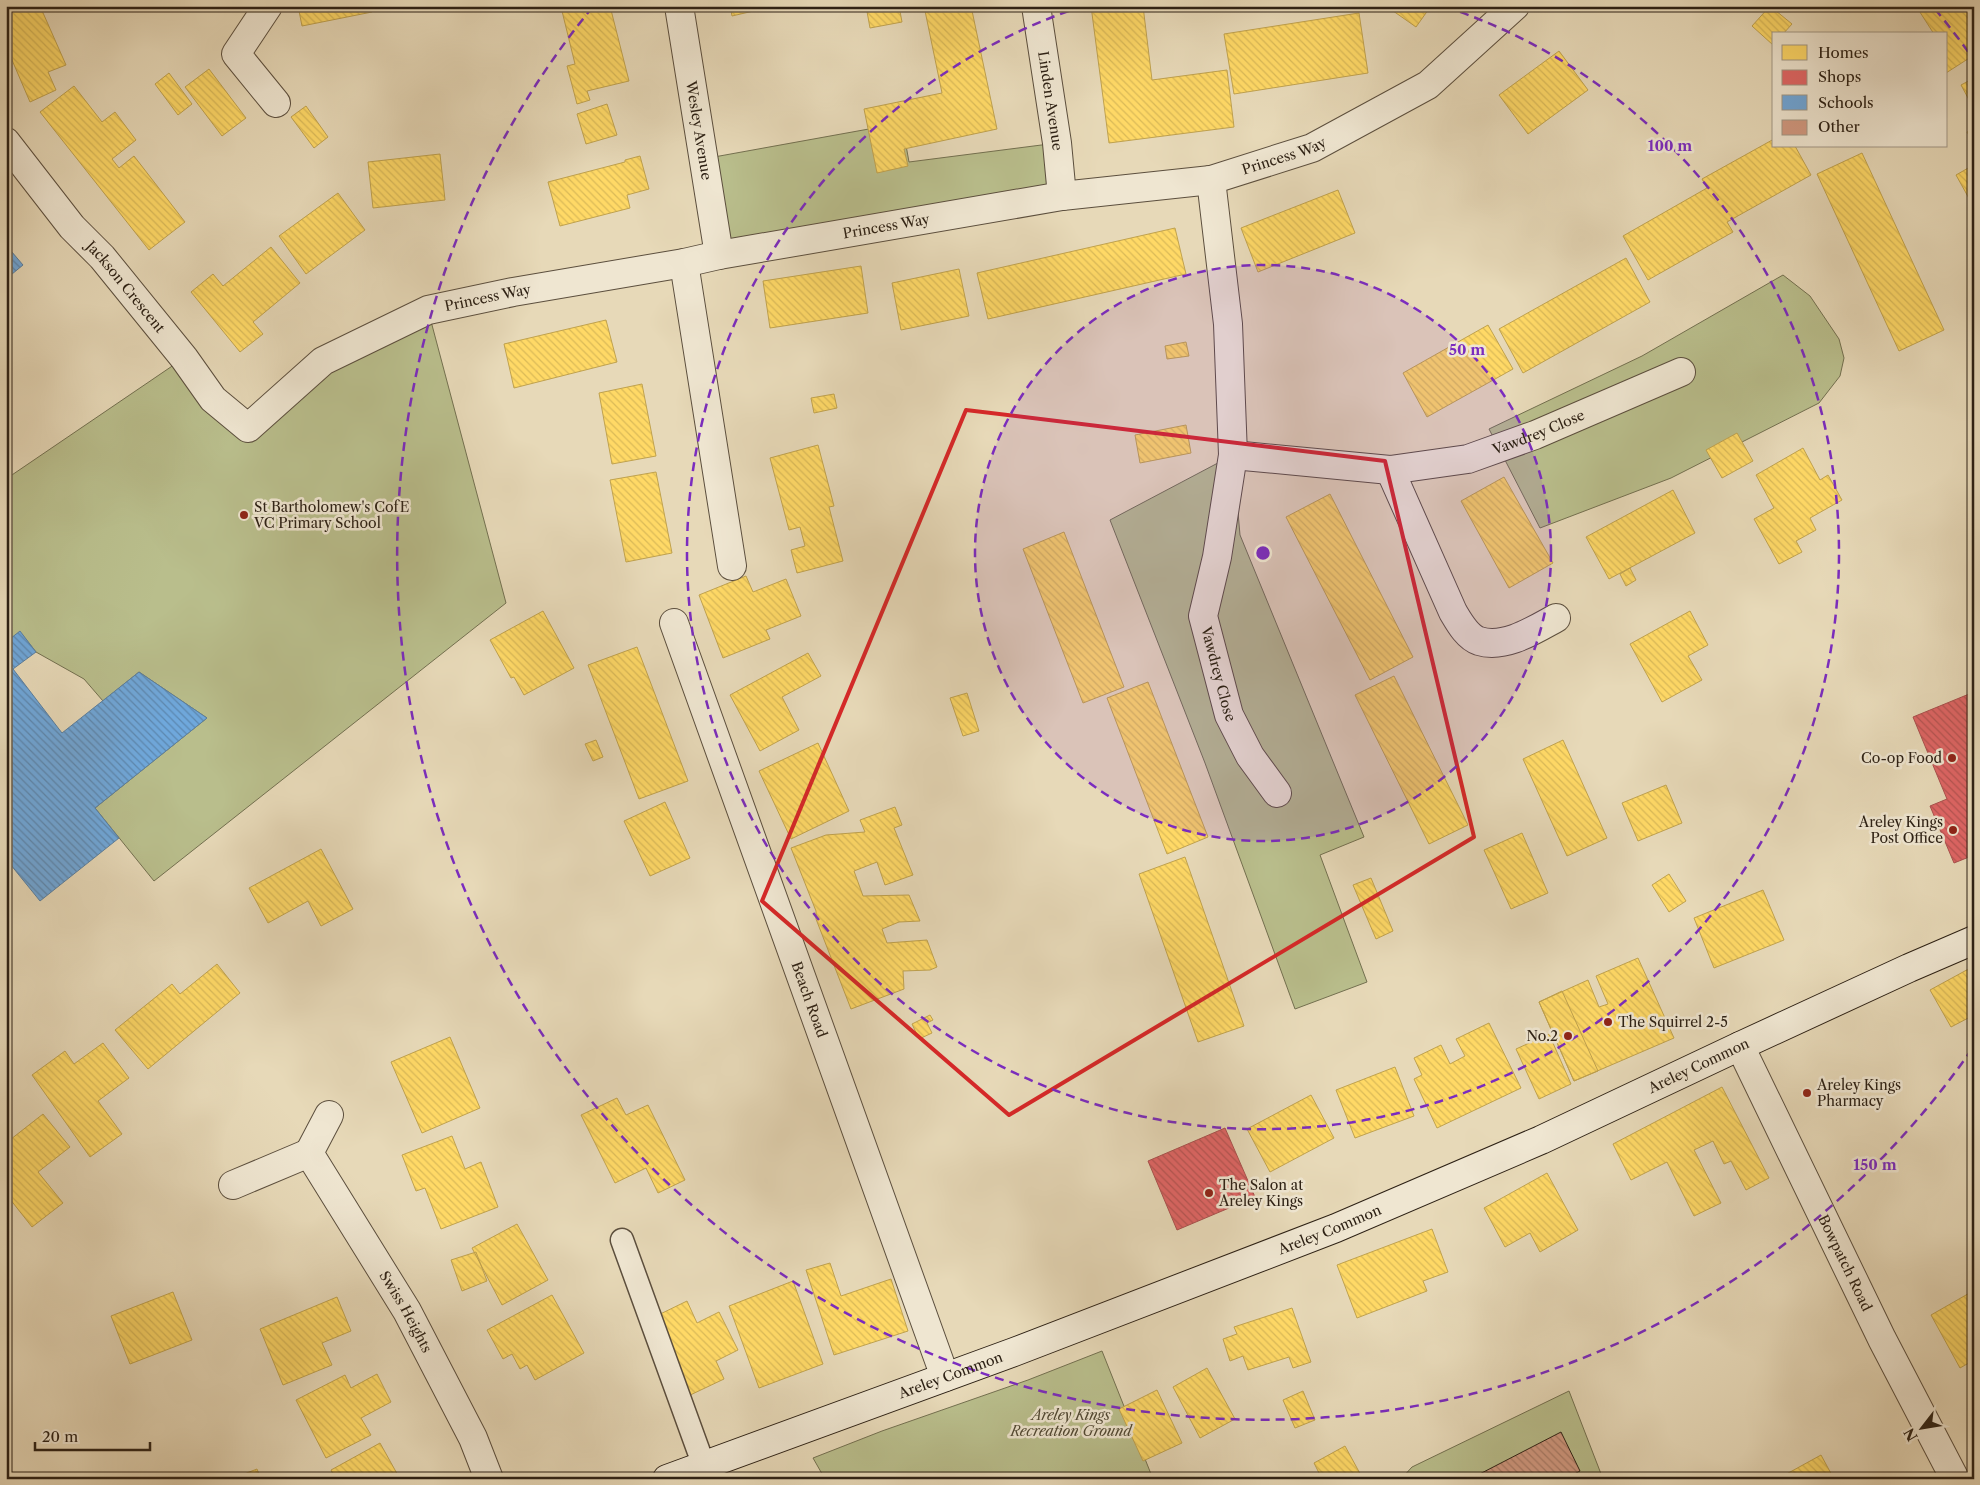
<svg xmlns="http://www.w3.org/2000/svg" width="1980" height="1485" font-family="'Libre Caslon Text',serif">
<defs>
<pattern id="homes-back-hatch" width="6" height="6" patternUnits="userSpaceOnUse" patternTransform="scale(1.25)"><rect width="6" height="6" fill="#ffd966"/><path d="M-1 5l2 2M0 0l6 6M5-1l2 2" fill="none" stroke="#dbba58"/></pattern>
<pattern id="shops-back-hatch" width="6" height="6" patternUnits="userSpaceOnUse" patternTransform="scale(1.25)"><rect width="6" height="6" fill="#e06666"/><path d="M-1 5l2 2M0 0l6 6M5-1l2 2" fill="none" stroke="#b65453"/></pattern>
<pattern id="schools-back-hatch" width="6" height="6" patternUnits="userSpaceOnUse" patternTransform="scale(1.25)"><rect width="6" height="6" fill="#6fa8dc"/><path d="M-1 5l2 2M0 0l6 6M5-1l2 2" fill="none" stroke="#5c88b1"/></pattern>
<pattern id="building-back-hatch" width="6" height="6" patternUnits="userSpaceOnUse" patternTransform="scale(1.25)"><rect width="6" height="6" fill="#d19981"/><path d="M-1 5l2 2M0 0l6 6M5-1l2 2" fill="none" stroke="#aa7c68"/></pattern>
</defs>
<rect width="100%" height="100%" fill="#e7d9b8"/>
<filter id="stains"><feTurbulence type="fractalNoise" baseFrequency=".004" numOctaves="4"/><feColorMatrix values="0 0 0 0 .2 0 0 0 0 .09 0 0 0 0 .02 0 0 0 .5 -.17"/></filter>
<radialGradient id="worn" r=".72"><stop offset=".6" stop-color="#630" stop-opacity="0"/><stop offset="1" stop-color="#630" stop-opacity=".3"/></radialGradient>
<!-- green -->
<path fill="#b9be8c" stroke="#737050" d="M902,123L909,162L1057,143L1062,196L719,255L703,159Z
M1783,275L1810,296L1839,339L1844,358L1840,376L1819,403L1671,478L1540,528L1489,429L1642,356Z
M428,310L506,603L154,881L95,808L207,718L139,672L103,701L84,679L36,652L20,632L6,642V479L184,358L248,428L269,410Z
M1233,455L1240,535L1364,837L1320,855L1367,982L1295,1009L1205,763L1110,520Z
M1102,1351L1153,1479H825L813,1458L882,1431L1028,1380Z
M1569,1391L1603,1479H1401L1412,1467Z"/>
<!-- homes -->
<path fill="url(#homes-back-hatch)" stroke="#c0a24e" d="M9,6H40L66,65L48,72L56,90L30,102L6,46V7Z
M298,6H371L372,12L302,26Z
M565,6H610L629,81L587,91L590,100L577,104L567,66L575,64L561,7Z
M730,6H775L732,16Z
M866,6H899L902,22L870,28Z
M924,6H971L997,129L904,149L908,166L877,173L864,109L942,93Z
M1091,6H1143L1152,80L1227,70L1234,127L1109,143Z
M1386,6H1431L1416,27Z
M1770,6L1792,24L1783,34H1774L1773,45L1752,26Z
M1916,6H1974V55L1946,73V34H1934Z
M1359,13L1368,73L1234,94L1224,34Z
M1559,51L1588,90L1528,134L1499,95Z
M209,69L246,118L222,136L185,87Z
M169,73L192,104L178,115L155,84Z
M1974,78V109L1961,85Z
M74,86L102,122L115,112L136,140L112,159L119,168L134,156L185,222L149,250L40,112Z
M607,104L617,135L586,144L577,114Z
M306,106L328,137L314,148L291,117Z
M1974,128V144L1967,132Z
M1774,139V146H1795L1811,175L1727,222L1733,232L1648,280L1623,236L1707,188L1702,179Z
M1862,153L1944,330L1899,351L1817,174Z
M440,154L445,200L373,208L368,162Z
M640,156L649,189L627,195L630,208L560,226L548,182L625,162V160Z
M1970,167L1974,174V201L1971,202L1956,175Z
M1338,190L1355,233L1258,272L1241,228Z
M338,193L365,230L306,274L279,236Z
M1175,228L1186,274L988,319L977,273Z
M271,247L300,283L253,322L263,334L240,352L191,292L213,274L223,286Z
M1626,258L1650,302L1523,373L1499,329Z
M861,266L868,313L770,328L763,281Z
M959,269L969,316L901,330L892,283Z
M606,320L617,362L514,388L504,344Z
M1488,325L1513,369L1427,417L1403,373Z
M1186,342L1189,356L1167,359L1165,346Z
M642,384L656,456L612,464L599,393Z
M834,394L837,408L814,413L811,398Z
M1186,425L1191,453L1140,463L1135,435Z
M1737,433L1753,461L1722,478L1706,450Z
M818,445L834,506L829,507L843,561L797,573L791,550L805,546L800,527L789,530L770,458Z
M1803,448L1820,480L1828,475L1842,500L1810,518L1816,530L1796,541L1802,552L1779,564L1754,519L1774,508L1756,475Z
M656,472L672,553L626,562L610,480Z
M1504,477L1553,563L1509,588L1461,501Z
M1673,490L1695,533L1609,579L1586,537Z
M1330,494L1413,657L1370,680L1286,517Z
M1064,532L1124,687L1083,703L1023,549Z
M1630,568L1636,580L1626,586L1620,574Z
M746,576L753,592L786,579L801,616L766,630L770,639L723,658L699,595Z
M543,611L574,668L524,695L514,677L511,678L490,640Z
M1690,611L1708,645L1688,656L1702,680L1662,702L1630,644Z
M637,647L688,781L639,799L588,665Z
M808,653L821,676L782,697L799,730L760,751L730,695Z
M1394,676L1468,825L1429,844L1355,695Z
M1148,682L1208,837L1167,854L1107,698Z
M967,693L979,731L963,736L950,698Z
M596,740L603,757L593,761L585,744Z
M1563,740L1607,838L1567,856L1523,759Z
M818,743L849,811L791,839L759,771Z
M1666,785L1682,823L1638,841L1622,803Z
M665,802L690,858L650,876L624,821Z
M895,807L902,825L894,828L913,875L885,885L877,862L854,871L863,896L909,895L920,921L899,922L882,929L887,943L927,940L937,967L930,970L903,971L904,989L851,1009L816,919V911L791,848L826,835L865,832L860,820Z
M1522,833L1548,893L1511,909L1484,850Z
M321,849L353,909L321,926L308,901L268,923L249,888Z
M1185,857L1244,1026L1198,1042L1139,874Z
M1669,874L1686,901L1669,912L1652,885Z
M1371,878L1393,931L1376,939L1353,885Z
M1763,890L1784,940L1714,968L1694,918Z
M1638,958L1674,1038L1574,1081L1539,1002L1588,980L1599,1007L1608,1004L1596,976Z
M217,964L240,993L148,1069L115,1030L172,984L180,994Z
M1974,966V1015L1951,1027L1930,990Z
M1562,991L1598,1071L1574,1081L1539,1002Z
M930,1015L933,1020L927,1023L932,1033L919,1039L912,1024Z
M1489,1023L1521,1088L1437,1128L1414,1079L1422,1075L1414,1058L1441,1045L1450,1064L1465,1056L1456,1039Z
M1549,1034L1571,1084L1539,1099L1516,1049Z
M450,1037L480,1108L422,1133L391,1062Z
M103,1043L129,1078L98,1101L122,1134L90,1157L32,1075L65,1051L74,1064Z
M1395,1067L1414,1116L1355,1138L1336,1090Z
M1722,1087L1769,1178L1746,1190L1731,1161L1724,1164L1713,1141L1694,1150L1721,1203L1694,1216L1667,1162L1631,1180L1613,1144Z
M1311,1095L1334,1138L1270,1172L1247,1129Z
M617,1098L626,1115L648,1105L685,1180L658,1193L646,1168L615,1183L581,1115Z
M43,1114L70,1147L38,1172L63,1203L32,1227L6,1194V1143Z
M452,1136L465,1169L481,1162L498,1207L441,1229L425,1188L416,1191L402,1155Z
M1547,1173L1578,1230L1540,1252L1530,1233L1505,1247L1484,1208Z
M517,1224L548,1280L502,1305L472,1248Z
M1432,1229L1448,1272L1423,1281L1427,1291L1357,1318L1337,1265Z
M476,1252L487,1281L462,1291L451,1260Z
M830,1263L841,1296L891,1279L908,1331L834,1355L806,1270Z
M793,1281L823,1364L759,1388L729,1306Z
M1973,1291L1974,1360L1960,1368L1931,1315Z
M173,1292L192,1340L130,1364L111,1316Z
M552,1295L584,1353L535,1380L527,1365L520,1369L512,1354L503,1359L487,1330Z
M337,1297L351,1331L322,1343L332,1365L283,1385L260,1329Z
M687,1301L697,1323L719,1312L738,1350L716,1361L724,1379L686,1397L650,1319Z
M1292,1308L1311,1362L1293,1368L1289,1357L1248,1370L1243,1356L1230,1361L1223,1339L1237,1334L1234,1327Z
M1207,1368L1235,1419L1200,1438L1173,1387Z
M377,1374L391,1402L361,1418L371,1435L326,1458L296,1400L345,1375L351,1388Z
M1157,1390L1182,1443L1143,1461L1119,1409Z
M1303,1391L1315,1420L1295,1428L1283,1400Z
M380,1443L400,1479H335L331,1470Z
M1345,1446L1363,1479H1322L1314,1463Z
M1821,1455L1834,1479H1782L1781,1477Z
M257,1469L261,1479H231Z"/>
<!-- shops -->
<path fill="url(#shops-back-hatch)" stroke="#aa514e" d="M1974,692V855L1954,863L1930,806L1947,799L1913,717Z
M1225,1128L1255,1197L1177,1230L1148,1161Z"/>
<!-- schools -->
<path fill="url(#schools-back-hatch)" stroke="#5b80a0" d="M6,245L23,265L6,279Z
M20,631L36,652L13,669L62,733L139,672L207,718L95,808L119,838L40,901L6,859V642Z"/>
<!-- building -->
<path fill="url(#building-back-hatch)" stroke="#2d2115" d="M1561,1432L1580,1471L1565,1479H1470Z"/>
<g fill="none" stroke-linecap="round" stroke-linejoin="round">
<!-- lane casing -->
<g stroke="#5c4f3e" stroke-width="25">
<path id="lane" d="M622,1240L704,1466"/>
</g>
<!-- street casing -->
<g stroke="#5c4f3e" stroke-width="30">
<g id="street">
<path d="M268,6L236,54L276,103"/>
<path id="s1" d="M679,6L719,255"/>
<path id="s2" d="M1036,6L1057,143L1062,196"/>
<path id="s3" d="M6,142L72,227L102,257L184,358L213,399L248,428L323,361L428,310L513,292L684,263L719,255L1062,196L1211,180L1312,148L1428,85L1515,6"/>
<path id="s4" d="M1211,180L1228,324L1233,455L1217,557L1203,616L1229,715L1250,756L1277,793"/>
<path d="M684,263L732,566"/>
<path id="s5" d="M1233,455L1390,470L1468,459L1535,435L1681,372"/>
<path d="M1390,470L1453,612C1459,622 1467,637 1479,641C1505,649 1534,630 1556,618"/>
<path id="s6" d="M674,623L945,1377"/>
<path id="s7" d="M1740,1046L1882,1339L1955,1479"/>
<path id="s8" d="M329,1115L309,1153L407,1311L473,1438L489,1479"/>
<path d="M233,1185L309,1153"/>
</g>
</g>
<!-- secondary casing -->
<g stroke="#2d2115" stroke-width="30">
<g id="secondary">
<path id="s9" d="M667,1479L1014,1352L1336,1228L1541,1140L1740,1046L1909,968L1974,940"/>
</g>
</g>
<!-- lane -->
<use href="#lane" stroke="#efe6d1" stroke-width="22"/>
<!-- street -->
<use href="#street" stroke="#efe6d1" stroke-width="28"/>
<!-- secondary -->
<use href="#secondary" stroke="#efe6d1" stroke-width="28"/>
</g>
<!-- marked area -->
<path fill="none" stroke="#d62828" stroke-width="4" stroke-linejoin="round" d="M966,410L1385,461L1474,837L1009,1115L762,901Z"/>
<!-- distance rings -->
<circle cx="1263" cy="553" r="288" fill="#7b2cbf" fill-opacity=".12"/>
<g fill="none" stroke="#7b2cbf" stroke-width="2.5" stroke-dasharray="9 6">
<circle cx="1263" cy="553" r="288"/>
<path d="M1446 7A576 576 0 1 1 1080 7"/>
<path d="M1972 1049A865 865 0 1 1 591 9M1935 9A865 865 0 0 1 1972 57"/>
</g>
<!-- markers -->
<g fill="#8f2418" stroke="#efe6d1" stroke-width="2">
<circle cx="244" cy="515" r="5"/>
<circle cx="1952" cy="758" r="5"/>
<circle cx="1953" cy="830" r="5"/>
<circle cx="1608" cy="1022" r="5"/>
<circle cx="1568" cy="1036" r="5"/>
<circle cx="1807" cy="1093" r="5"/>
<circle cx="1209" cy="1193" r="5"/>
</g>
<g text-anchor="middle" stroke-width="5" stroke-linejoin="round" paint-order="stroke">
<!-- street labels -->
<g font-size="14" fill="#2d2115" stroke="#efe6d1">
<text dy="5" stroke="none"><textPath href="#s2" startOffset="96">Linden Avenue</textPath></text>
<text dy="5" stroke="none"><textPath href="#s1" startOffset="126">Wesley Avenue</textPath></text>
<text dy="5" stroke="none"><textPath href="#s3" startOffset="1464">Princess Way</textPath></text>
<text dy="5" stroke="none"><textPath href="#s3" startOffset="1059">Princess Way</textPath></text>
<text dy="5" stroke="none"><textPath href="#s3" startOffset="188">Jackson Crescent</textPath></text>
<text dy="5" stroke="none"><textPath href="#s3" startOffset="654">Princess Way</textPath></text>
<text dy="5" stroke="none"><textPath href="#s5" startOffset="312">Vawdrey Close</textPath></text>
<text dy="5" stroke="none"><textPath href="#s4" startOffset="500">Vawdrey Close</textPath></text>
<text dy="5" stroke="none"><textPath href="#s6" startOffset="400">Beach Road</textPath></text>
<text dy="5" stroke="none"><textPath href="#s9" startOffset="1112">Areley Common</textPath></text>
<text dy="5" stroke="none"><textPath href="#s9" startOffset="708">Areley Common</textPath></text>
<text dy="5" stroke="none"><textPath href="#s7" startOffset="241">Bowpatch Road</textPath></text>
<text dy="5" stroke="none"><textPath href="#s8" startOffset="229">Swiss Heights</textPath></text>
<text dy="5" stroke="none"><textPath href="#s9" startOffset="302">Areley Common</textPath></text>
</g>
<!-- poi labels -->
<g font-size="14" fill="#2d2115" stroke="#efe6d1" text-anchor="start">
<text x="254" y="512">St Bartholomew's CofE<tspan x="254" dy="16">VC Primary School</tspan></text>
<text x="1942" y="763" text-anchor="end">Co-op Food</text>
<text x="1943" y="827" text-anchor="end">Areley Kings<tspan x="1943" dy="16">Post Office</tspan></text>
<text x="1618" y="1027">The Squirrel 2-5</text>
<text x="1558" y="1041" text-anchor="end">No.2</text>
<text x="1817" y="1090">Areley Kings<tspan x="1817" dy="16">Pharmacy</tspan></text>
<text x="1219" y="1190">The Salon at<tspan x="1219" dy="16">Areley Kings</tspan></text>
</g>
<!-- park labels -->
<g font-size="14" font-style="italic" fill="#504833" stroke="#efe6d1">
<text x="1071" y="1420">Areley Kings<tspan x="1071" dy="16">Recreation Ground</tspan></text>
</g>
</g>
<circle cx="1263" cy="553" r="8" fill="#7b2cbf" stroke="#efe6d1" stroke-width="2.5"/>
<g font-size="15" text-anchor="middle" font-weight="bold" fill="#7b2cbf" stroke="#efe6d1" stroke-width="5" stroke-linejoin="round" paint-order="stroke">
<text x="1670" y="151">100 m</text>
<text x="1467" y="355">50 m</text>
<text x="1875" y="1170">150 m</text>
</g>
<!-- margin -->
<rect width="1980" height="1485" fill="none" stroke="#e7d9b8" stroke-width="25"/>
<rect x="8" y="8" width="1965" height="1470" fill="none" stroke="#2d2115" stroke-width="2.5"/>
<rect x="12" y="12" width="1955" height="1460" fill="none" stroke="#2d2115"/>
<!-- legend -->
<rect x="1772" y="32" width="175" height="115" fill="#efe6d1" stroke="#a19786"/>
<rect x="1782" y="45" width="25" height="15" fill="#ffd966" stroke="#a19786"/>
<text x="1818" y="58" font-size="15" fill="#2d2115">Homes</text>
<rect x="1782" y="70" width="25" height="15" fill="#e06666" stroke="#a19786"/>
<text x="1818" y="82" font-size="15" fill="#2d2115">Shops</text>
<rect x="1782" y="95" width="25" height="15" fill="#6fa8dc" stroke="#a19786"/>
<text x="1818" y="108" font-size="15" fill="#2d2115">Schools</text>
<rect x="1782" y="120" width="25" height="15" fill="#d19981" stroke="#a19786"/>
<text x="1818" y="132" font-size="15" fill="#2d2115">Other</text>
<!-- north arrow -->
<g transform="translate(1922 1428) rotate(239)" stroke="#efe6d1" stroke-width="4" paint-order="stroke">
<path d="M0-4L9 19L0 12L-9 19Z" fill="#2d2115"/>
<text y="-8" font-size="14" font-weight="bold" text-anchor="middle" fill="#2d2115">N</text>
</g>
<!-- scale -->
<path d="M35 1442v8h115v-8" fill="none" stroke="#2d2115" stroke-width="2.5"/>
<text x="42" y="1442" font-size="15" fill="#2d2115" stroke="#efe6d1" stroke-width="4" paint-order="stroke">20 m</text>
<rect width="100%" height="100%" filter="url(#stains)"/>
<rect width="100%" height="100%" fill="url(#worn)"/>
</svg>
